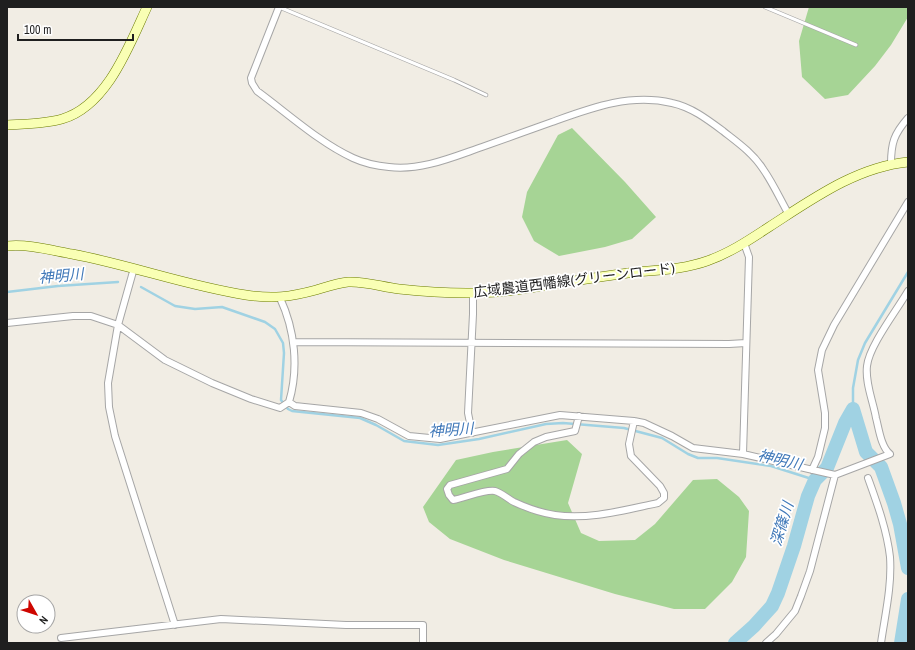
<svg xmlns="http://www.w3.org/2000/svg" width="915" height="650" font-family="'Archivo Narrow','Noto Sans JP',sans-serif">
<rect width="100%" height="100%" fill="#f1ede4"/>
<!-- forest -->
<path fill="#a6d495" d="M809,7H908V17L891,45L875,66L848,95L825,99L802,77L799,41Z
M572,128L625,182L656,217L632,239L605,247L559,256L534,241L522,217L527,192L558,135Z
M567,440L582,454L568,503L581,533L599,541L635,540L655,524L693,480L717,479L739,497L749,511L746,557L732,582L705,609H674L615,594L504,560L450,539L429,522L423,507L456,460L493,452Z"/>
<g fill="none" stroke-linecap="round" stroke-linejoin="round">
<!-- stream -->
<path stroke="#a0d2e3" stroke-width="2.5" d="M141,287L175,306L195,309L222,307L265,322L275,329L283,343L284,353L281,400L288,409L292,411L360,418L376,425L404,441L438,445L479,439L546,424L563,423L624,428L662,438L688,454L698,458H717L771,466L815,480
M7,292L58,286L118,282
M853,409V388L858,360L865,343L908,272"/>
<!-- river -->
<path stroke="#a0d2e3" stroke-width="14" d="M853,409L866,452L881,467L894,503L900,524L908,568
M735,643L754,626L772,606L778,593L794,546L808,496L815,480L827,468L845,423L853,409
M901,643L908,599"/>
<!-- lane casing -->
<g stroke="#a6a6a6" stroke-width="4.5">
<path id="lane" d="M279,7L454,80L486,95
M765,7L856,45"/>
</g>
<!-- street casing -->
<g stroke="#a6a6a6" stroke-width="8">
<path id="street" d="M279,7L251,78L252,83L257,91C287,113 320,143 353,158C364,163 377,166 389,167C421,171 453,157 482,147C505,139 529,130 552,122C591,108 630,93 672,103C691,107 707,119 723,131C737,142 753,153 763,169C773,183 780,199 789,215
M891,164C891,143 894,134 908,118
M134,268L118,325L108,383L109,407L115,436L175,625
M7,323L73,316H91L118,325L165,360L212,383L251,399L280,408L289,402C299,368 295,330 280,298
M293,342L729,344L746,343
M289,402L295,406L361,413L378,419L409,436L440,439L560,415L634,421L644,423L672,436L693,448L743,454L835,475L890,454C881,447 879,429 876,418C873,401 865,383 867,366C869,346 897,310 908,291
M579,416L575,431L546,437L534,442L519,454L507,469L450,485L447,489L449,495L453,500C465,498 485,489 495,491C502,493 508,499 514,502C527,508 541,513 555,515C589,520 624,510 658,503L664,498V493L660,486L631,456L629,444L634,421
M472,433L468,413L473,314V293
M743,454L749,257L744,243
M812,470L818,457L825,428V413L818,370L822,350L834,325L908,202
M868,478C877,503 887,530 890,557C892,586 885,615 881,643
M61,638L221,619L346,625H423V643
M766,643L776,634L795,611L801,596L810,571L835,475"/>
</g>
<!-- secondary casing -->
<g stroke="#6b7c00" stroke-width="10">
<path id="secondary" d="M7,125C25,124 45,124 62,119C107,106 129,46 147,7
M7,246C29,244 50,250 72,254C131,265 187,286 246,295C273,299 290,297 316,290C326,287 337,283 348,282C365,281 382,287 399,289C435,293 471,295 507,291C547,286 588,278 628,273C654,270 682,270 707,261C730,253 749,240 769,227C811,200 856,167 908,162"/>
</g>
<!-- lane -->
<use href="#lane" stroke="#fff" stroke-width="3"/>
<!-- street -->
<use href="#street" stroke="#fff" stroke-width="6"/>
<!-- secondary -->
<use href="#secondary" stroke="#f9ffb4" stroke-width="9"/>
</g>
<g text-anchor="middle" stroke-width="3.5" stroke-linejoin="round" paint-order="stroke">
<!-- street labels -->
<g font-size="14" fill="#1f1f1f" stroke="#fff">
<text transform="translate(574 280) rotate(-7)" y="5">広域農道西幡線(グリーンロード)</text>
</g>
<!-- water labels -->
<g font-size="15" font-style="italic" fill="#4179b9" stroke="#fff">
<text transform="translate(61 276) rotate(-5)" y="5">神明川</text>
<text transform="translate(451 430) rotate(-4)" y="5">神明川</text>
<text transform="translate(780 460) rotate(13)" y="5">神明川</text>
<text transform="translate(782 524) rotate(-73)" y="5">深篠川</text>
</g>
</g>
<!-- border -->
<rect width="915" height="650" fill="none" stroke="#1f1f1f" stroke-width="16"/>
<!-- north arrow -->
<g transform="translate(36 614) rotate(129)"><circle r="19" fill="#ffffff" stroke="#a5a5a5"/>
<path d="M0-3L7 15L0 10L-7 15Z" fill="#ce0600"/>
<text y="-6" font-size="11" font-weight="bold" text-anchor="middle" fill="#1f1f1f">N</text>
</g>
<!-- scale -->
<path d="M18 34v6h115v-6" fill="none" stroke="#1f1f1f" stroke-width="2"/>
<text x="24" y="34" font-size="12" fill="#1f1f1f" stroke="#ffffff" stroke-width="3" paint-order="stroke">100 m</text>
</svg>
